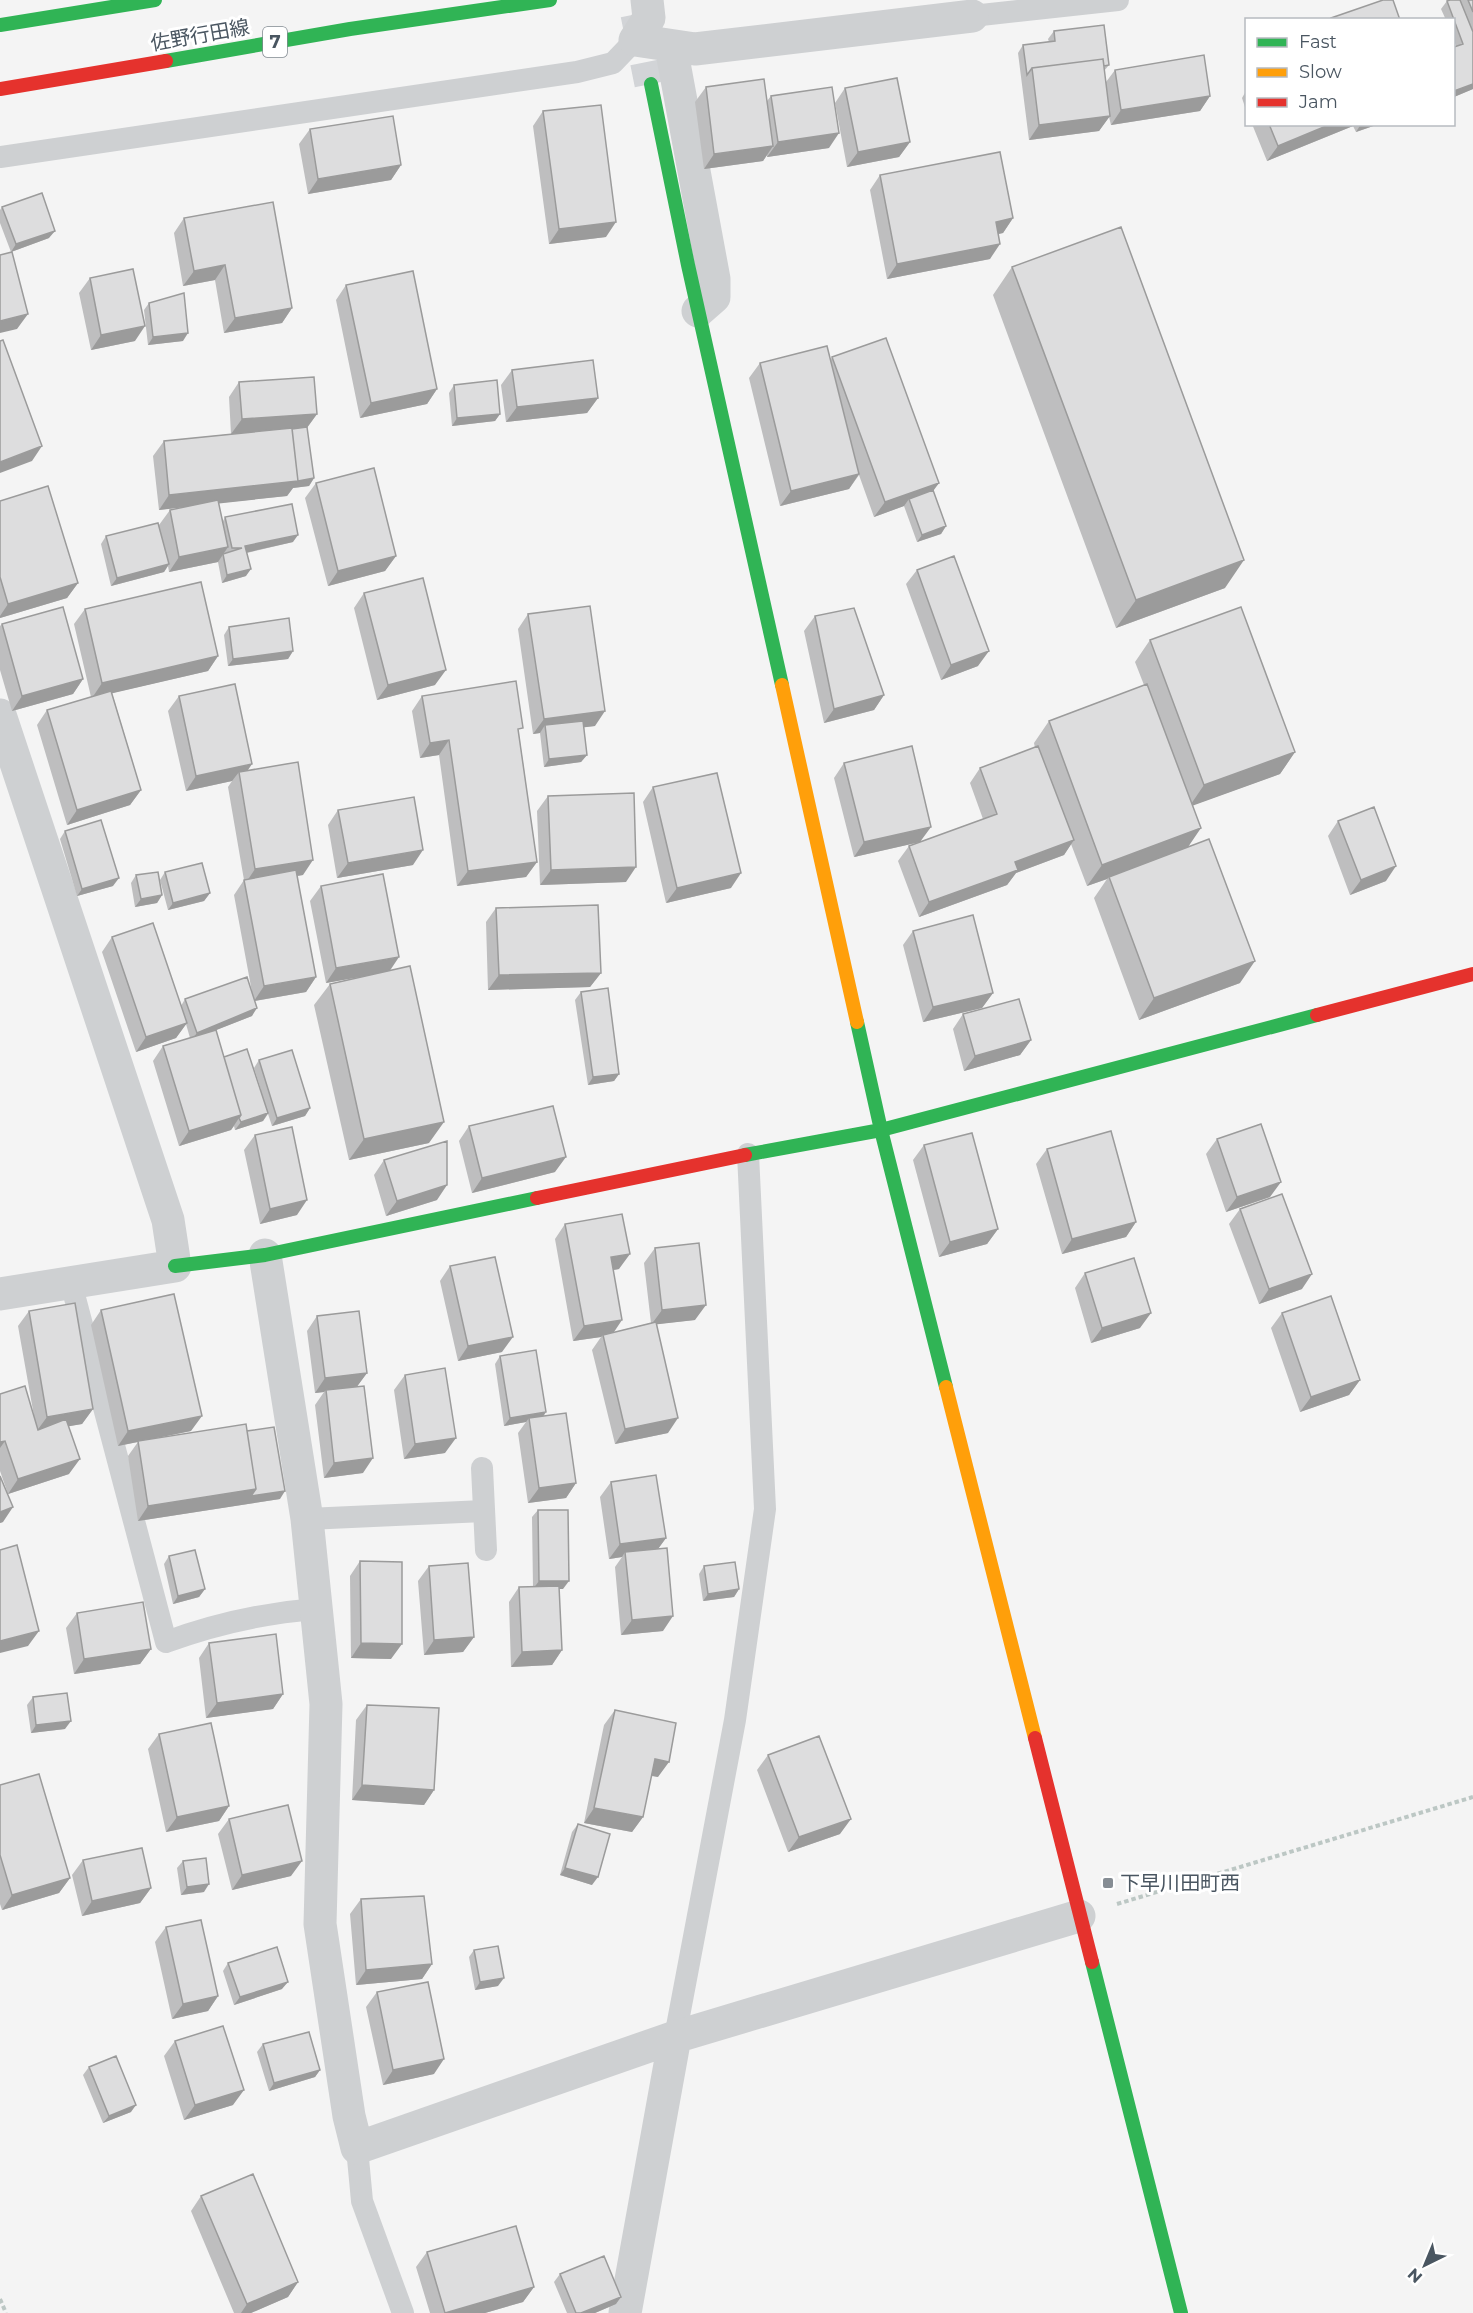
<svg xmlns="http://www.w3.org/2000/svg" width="1473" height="2313" font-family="Montserrat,'Noto Sans JP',sans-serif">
<rect width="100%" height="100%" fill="#f4f4f4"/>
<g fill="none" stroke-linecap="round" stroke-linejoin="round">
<!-- secondary-tunnel -->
<path stroke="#d2d4d7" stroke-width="33" stroke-dasharray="33 16" stroke-linecap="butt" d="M637,14L651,84"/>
<!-- path -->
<path stroke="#bcc7c4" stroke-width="4" stroke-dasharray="4.5 3" stroke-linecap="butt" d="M1117,1904L1473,1797
M0,2299L6,2313"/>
<!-- lane -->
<path stroke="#ced0d2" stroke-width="22" d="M972,16L1118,0
M0,157L577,72L613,63L635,40
M71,1283L166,1642C215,1624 264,1613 316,1609
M482,1468L486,1550
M307,1519L484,1511
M675,2037L735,1720L765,1509L748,1154
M357,2148L362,2201L403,2313"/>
<!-- street -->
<path stroke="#ced0d2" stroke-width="33" d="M647,0L649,18L635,40L695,49L972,16
M671,47L714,279V297L698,311
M0,715L168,1220L175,1266L0,1294
M265,1255L307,1519L326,1704L320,1924L349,2116L357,2148L675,2037L1079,1916
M625,2313L675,2037"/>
<!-- fast -->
<path stroke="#30b455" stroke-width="14" d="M0,25L155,0
M166,61L350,29L550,0
M651,84L688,265L782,685
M857,1022L881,1130L946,1387
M745,1155L881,1130L1317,1015
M175,1266L265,1255L537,1198
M1092,1962L1181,2313"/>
<!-- slow -->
<path stroke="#ff9f0a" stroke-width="14" d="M782,685L857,1022
M946,1387L1035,1738"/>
<!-- jam -->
<path stroke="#e5322d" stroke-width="14" d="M0,89L166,61
M1317,1015L1473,974
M537,1198L745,1155
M1035,1738L1092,1962"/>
</g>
<!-- wall -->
<path fill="#bebebf" d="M1450,0H1473V89L1454,97V47L1456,46L1454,40V20H1446L1441,9L1447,1Z
M1054,31L1109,65L1104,71L1106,82L1115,70L1210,96L1200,111L1111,125L1109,117L1099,131L1029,140L1018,53L1023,45L1049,42L1048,39Z
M706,87L767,101L771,96L829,148L767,157V155L763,161L704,169L695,102Z
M845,88L910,142L899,157L847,167L835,103Z
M1246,91V110L1242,98Z
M543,111L606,237L549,244L533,126Z
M1252,124H1379L1356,132L1353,126L1267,161Z
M310,129L401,165L391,180L308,194L299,144Z
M880,175L1013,218L1003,233L998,234L990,259L887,279L870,190Z
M2,207L49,238L11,252L0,223V210Z
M184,218L292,308L282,323L224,333L215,280L183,286L174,233Z
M1012,267L1225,588L1116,628L993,295Z
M90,278L135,341L91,350L79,293Z
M346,285L437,389L427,404L360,418L336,300Z
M149,303L183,341L148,345L144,310Z
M832,357L939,483L933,490L946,526L941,534L917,542L904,506L874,517L859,475L849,489L780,506L749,378L760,363L831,359Z
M512,370L598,398L587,413L506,422L501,385Z
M239,382L317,414L307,428L314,478L309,486L293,488L287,496L218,503L223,521L225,517L293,542L247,553L246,576L222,583L218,562L169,572L168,566L164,572L111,586L101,544L106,536L159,525L170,510L188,506L159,510L153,456L164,441L231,434L229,397Z
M454,385L500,414L495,421L452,426L449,393Z
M316,483L396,556L385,571L328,586L305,498Z
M0,501L78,583L67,598L0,618Z
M917,570L978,666L941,680L906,584Z
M364,593L435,685L377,700L354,608Z
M85,609L218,656L208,671L112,693L141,790L130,805L67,825L37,725L47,710L91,697L74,624Z
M528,614L595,726L584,727L587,755L581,762L544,767L540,733L533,734L518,629Z
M815,616L884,695L874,710L824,723L804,631Z
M2,624L83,679L73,694L12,711L0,670V626Z
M229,627L293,651L288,659L228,666L224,635Z
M1150,640L1295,752L1280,774L1193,805L1188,847L1240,983L1139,1020L1094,898L1107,879L1087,886L1071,844L1064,855L1016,873L1007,885L919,917L898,861L909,846L920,842L854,857L834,778L844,763L920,842L983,819L970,783L980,768L1035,748L1034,743L1049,721L1144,685L1135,662Z
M179,696L247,771L303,875L297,876L316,977L306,992L255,1001L252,1016L216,1030L224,1057L261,1090L254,1068L259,1060L310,1108L305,1116L272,1126L268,1114L263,1121L235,1130L234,1126L231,1130L179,1146L153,1061L163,1046L190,1038L186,1024L176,1038L136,1052L102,952L112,937L181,1006L185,999L252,992L234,895L244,880L228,787L232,781L186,791L168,711Z
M422,696L519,734L537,862L526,877L457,886L439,755L420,758L412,711Z
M653,787L731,888L666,903L643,802Z
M548,796L626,882L540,885L537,811Z
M338,810L413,865L337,878L328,825Z
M1338,821L1386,881L1350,895L1328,836Z
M65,831L113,886L77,896L60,839Z
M165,872L210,893L204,901L168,910L160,880Z
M136,875L162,895L157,903L135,907L131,883Z
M321,886L389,971L429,1143L349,1160L314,1005L330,984L363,976L326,983L310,901Z
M496,908L601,973L590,987L488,990L486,922Z
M913,931L993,993L982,1008L923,1022L903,945Z
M581,992L619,1074L614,1081L588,1085L575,1000Z
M963,1014L1031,1040L1020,1055L964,1071L953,1029Z
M469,1126L555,1172L472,1193L459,1141Z
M255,1135L297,1215L260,1224L244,1150Z
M1217,1139L1270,1197L1226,1212L1206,1154Z
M924,1145L998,1229L987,1244L939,1257L913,1160Z
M1047,1149L1136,1222L1126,1237L1062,1254L1036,1164Z
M384,1160L437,1200L386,1216L374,1175Z
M1240,1209L1302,1289L1259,1304L1229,1224Z
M565,1224L619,1269L614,1270V1332L651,1323L644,1263L655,1248L695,1320L657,1324L668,1433L615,1444L592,1350L601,1337L573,1341L555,1239Z
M450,1266L502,1352L458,1361L440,1281Z
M1085,1273L1140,1328L1091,1343L1075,1288Z
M101,1310L191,1431L146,1440L247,1431L280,1499L138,1521L128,1456L138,1442L118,1446L91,1325Z
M29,1311L93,1409L82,1424L69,1426V1474L8,1494L3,1522L0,1523V1476L8,1494L0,1471V1394L34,1416L18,1326Z
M1282,1313L1360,1380L1349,1395L1300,1412L1271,1328Z
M317,1316L367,1373L357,1386L363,1473L324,1478L315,1405L324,1392L315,1393L307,1331Z
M500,1356L543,1416L576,1483L566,1498L528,1503L518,1433L526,1422L504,1426L495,1364Z
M405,1375L445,1453L404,1459L394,1390Z
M611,1482L666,1538L658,1549L663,1631L621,1635L615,1567L622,1557L609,1559L600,1497Z
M538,1510L563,1589H559L562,1650L552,1665L511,1667L509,1602L519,1587H533L532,1517Z
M169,1556L205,1589L199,1597L173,1604L164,1564Z
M360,1561L391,1659L351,1658L350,1576Z
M429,1566L474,1637L463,1652L424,1655L418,1581Z
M704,1566L739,1589L734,1597L703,1601L699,1574Z
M77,1613L151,1649L140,1664L74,1674L66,1628Z
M209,1643L283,1694L273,1709L206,1718L199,1658Z
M33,1697L65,1729L31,1733L27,1705Z
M367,1705L434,1790L424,1805L352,1800L356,1720Z
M615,1710L658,1777L651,1776L643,1817L632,1832L584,1823L604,1725Z
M159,1734L229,1806L219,1821L166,1832L148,1749Z
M768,1755L840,1834L788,1852L757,1770Z
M0,1785L70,1878L59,1893L2,1910L0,1904Z
M229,1819L291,1876L232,1890L218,1834Z
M578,1824L592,1885L560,1875L572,1832Z
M83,1860L151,1888L140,1903L82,1916L72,1875Z
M183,1861L204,1892L181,1895L177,1868Z
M361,1899L432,1964L422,1979L356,1985L350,1914Z
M166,1927L218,1996L208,2011L172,2019L155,1942Z
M474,1950L498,1986L475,1990L469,1957Z
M228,1963L282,1989L234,2005L223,1971Z
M377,1992L434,2074L383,2085L366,2007Z
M175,2041L233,2105L184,2120L164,2056Z
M263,2044L320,2070L315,2077L269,2091L257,2052Z
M89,2067L131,2112L103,2123L83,2075Z
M201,2196L298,2282L288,2297L251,2313H234L191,2211Z
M427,2252L534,2287L523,2302L485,2313H430L416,2267Z
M560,2274L616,2304L595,2313H567L554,2282Z"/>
<!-- shaded-wall -->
<path fill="#9b9b9b" d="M1473,84V89L1454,97V91Z
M1210,96L1200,111L1111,125L1121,110Z
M1110,116L1099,131L1029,140L1039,125Z
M1331,124H1355L1353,126L1267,161L1278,146Z
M1361,124H1379L1356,132Z
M839,133L829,148L767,157L778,142Z
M910,142L899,157L847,167L858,152Z
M773,146L763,161L704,169L714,154Z
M401,165L391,180L308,194L318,179Z
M1013,218L1003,233L985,237L996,222Z
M616,222L606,237L549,244L559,229Z
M55,231L49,238L11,252L16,244Z
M1000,244L990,259L887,279L897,264Z
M225,265L215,280L183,286L194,271Z
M292,308L282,323L224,333L235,318Z
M28,314L17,329L0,333V321Z
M145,326L135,341L91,350L101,335Z
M188,333L183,341L148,345L153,337Z
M437,389L427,404L360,418L371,403Z
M598,398L587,413L506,422L517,407Z
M317,414L306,429L231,434L242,419Z
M500,414L495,421L452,426L457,418Z
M42,446L32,461L0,473V462Z
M859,474L849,489L780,506L791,491Z
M314,478L309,486L293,488L287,496L159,510L169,495L296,481Z
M939,483L928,498L909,499L904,506L874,517L885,502Z
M946,526L941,534L917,542L922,535Z
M298,535L293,542L240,554L245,546Z
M228,547L218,562L169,572L179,557Z
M396,556L385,571L328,586L338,571Z
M1244,560L1225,588L1116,628L1136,600Z
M169,564L164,572L111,586L117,578Z
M251,569L246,576L222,583L227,575Z
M78,583L67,598L0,618V616L8,604Z
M293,651L288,659L228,666L233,659Z
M989,651L978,666L941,680L951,665Z
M218,656L208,671L92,698L102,683Z
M446,670L435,685L377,700L388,685Z
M83,679L73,694L12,711L22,696Z
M884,695L874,710L824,723L834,709Z
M605,711L595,726L546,732L545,725L540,733L533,734L544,719Z
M449,740L439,755L420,758L430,743Z
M1295,752L1280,774L1189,807L1204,785Z
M587,755L581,762L544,767L549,759Z
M252,764L242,779L239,772L232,781L186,791L196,776Z
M141,790L130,805L67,825L77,810Z
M931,827L920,842L854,857L864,842Z
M1201,828L1186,850L1109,877L1107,879L1087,886L1102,865Z
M1074,840L1064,855L1016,873L1007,885L919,917L929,902L1015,862Z
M423,850L413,865L337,878L348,863Z
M313,860L303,875L245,884L255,869Z
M537,862L526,877L457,886L468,871Z
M1396,866L1386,881L1350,895L1361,880Z
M636,867L626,882L540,885L551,870Z
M741,873L731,888L666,903L677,888Z
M119,878L113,886L77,896L82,889Z
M210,893L204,901L168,910L173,903Z
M162,895L157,903L135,907L141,899Z
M399,957L389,972L326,983L336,968Z
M1255,961L1240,983L1139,1020L1154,998Z
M601,973L590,987L488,990L499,975Z
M316,977L306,992L254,1001L264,986Z
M993,993L982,1008L923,1022L933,1007Z
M257,1008L252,1016L191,1040L197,1033Z
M187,1023L176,1038L136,1052L146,1037Z
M1031,1040L1020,1055L964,1071L975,1056Z
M619,1074L614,1081L588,1085L593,1077Z
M310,1108L305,1116L272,1126L277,1118Z
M268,1113L263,1121L235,1130L241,1122Z
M241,1115L231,1130L179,1146L189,1131Z
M444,1122L429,1143L349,1160L364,1139Z
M566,1157L555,1172L472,1193L482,1178Z
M1281,1182L1270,1197L1226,1212L1237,1197Z
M447,1185L437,1200L386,1216L397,1201Z
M307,1200L297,1215L260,1224L270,1209Z
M1136,1222L1126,1237L1062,1254L1072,1239Z
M998,1229L987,1244L939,1257L950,1242Z
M630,1254L619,1269L601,1272L611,1257Z
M1312,1274L1302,1289L1259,1304L1269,1289Z
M706,1305L695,1320L651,1325L662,1310Z
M1151,1313L1140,1328L1091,1343L1102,1328Z
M622,1320L612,1335H603L601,1337L573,1341L584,1326Z
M513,1337L502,1352L458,1361L468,1346Z
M367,1373L356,1388L326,1390L324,1392L315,1393L325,1378Z
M1360,1380L1349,1395L1300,1412L1311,1397Z
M93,1409L82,1424L36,1432L47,1417Z
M546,1412L541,1420L529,1418L526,1422L504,1426L510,1418Z
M202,1416L191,1431L118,1446L128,1431Z
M678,1418L668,1433L615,1444L625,1429Z
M456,1438L445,1453L404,1459L415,1444Z
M5,1441L0,1448V1442Z
M373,1458L363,1473L324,1478L334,1463Z
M80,1459L69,1474L8,1494L18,1479Z
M576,1483L566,1498L528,1503L539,1488Z
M256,1489L285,1491L280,1499L138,1521L148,1506Z
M13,1507L3,1522L0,1523V1512Z
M666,1538L655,1553L625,1552L622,1557L609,1559L620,1544Z
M539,1581H569L563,1589H533Z
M205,1589L199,1597L173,1604L178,1596Z
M739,1589L734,1597L703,1601L708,1594Z
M673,1616L663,1631L621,1635L632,1620Z
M39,1631L28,1646L0,1653V1641Z
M474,1637L463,1652L424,1655L434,1640Z
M361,1643L402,1644L391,1659L351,1658Z
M151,1649L140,1664L74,1674L84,1659Z
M562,1650L552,1665L511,1667L522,1652Z
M283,1694L273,1709L206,1718L217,1703Z
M71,1721L65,1729L31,1733L36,1725Z
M655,1759L669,1762L658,1777L644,1774Z
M362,1785L434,1790L424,1805L352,1800Z
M229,1806L219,1821L166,1832L177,1817Z
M594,1808L643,1817L632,1832L584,1823Z
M851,1819L840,1834L788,1852L799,1837Z
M302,1861L291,1876L232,1890L242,1875Z
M565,1868L598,1877L592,1885L560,1875Z
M70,1878L59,1893L2,1910L12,1895Z
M209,1884L204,1892L181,1895L187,1887Z
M151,1888L140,1903L82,1916L92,1901Z
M432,1964L422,1979L356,1985L366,1970Z
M504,1978L498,1986L475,1990L480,1982Z
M288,1982L282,1989L234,2005L240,1997Z
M218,1996L208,2011L172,2019L183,2004Z
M444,2059L434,2074L383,2085L393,2070Z
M320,2070L315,2077L269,2091L274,2083Z
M244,2090L233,2105L184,2120L195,2105Z
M136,2105L131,2112L103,2123L109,2116Z
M298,2282L288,2297L251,2313H241L247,2304Z
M534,2287L523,2302L485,2313H445Z
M621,2297L616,2304L595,2313H581Z"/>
<!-- building -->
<path fill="#ddddde" stroke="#9b9b9b" stroke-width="1.5" d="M1383,0H1393L1400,20H1332L1331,18Z
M1450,0H1460L1473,32V84L1454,91V47L1463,44L1447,1Z
M1468,0H1473V12Z
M1104,25L1109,65L1104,66L1103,59L1032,68L1027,75L1023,45L1055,41L1054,31Z
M1204,55L1210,96L1121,110L1115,70Z
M1103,59L1110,116L1039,125L1032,68Z
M897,78L910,142L858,152L845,88Z
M764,79L773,146L714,154L706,87Z
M832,87L839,133L778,142L771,96Z
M601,105L616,222L559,229L543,111Z
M393,116L401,165L318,179L310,129Z
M1269,124H1331L1278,146Z
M1000,152L1013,218L996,222L1000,244L897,264L880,175Z
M42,193L55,231L16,244L2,207Z
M273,202L292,308L235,318L225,265L194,271L184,218Z
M1121,227L1244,560L1136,600L1012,267Z
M12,252L28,314L0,321V255Z
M133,269L145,326L101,335L90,278Z
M413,271L437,389L371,403L346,285Z
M184,293L188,333L153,337L149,303Z
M886,338L939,483L885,502L832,357Z
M3,340L42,446L0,462V341Z
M827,346L859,474L791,491L760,363Z
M593,360L598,398L517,407L512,370Z
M314,377L317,414L242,419L239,382Z
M497,380L500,414L457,418L454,385Z
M307,427L314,478L298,481L292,429Z
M292,428L298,481L169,495L164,441Z
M374,468L396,556L338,571L316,483Z
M48,486L78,583L8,604L0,577V501Z
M933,490L946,526L922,535L909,499Z
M218,500L228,547L179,557L170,510Z
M292,504L298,535L245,546L251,569L227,575L223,554L242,548H232L225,517Z
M158,523L169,564L117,578L106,536Z
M954,556L989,651L951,665L917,570Z
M423,578L446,670L388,685L364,593Z
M201,582L218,656L102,683L85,609Z
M590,606L605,711L544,719L528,614Z
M63,607L83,679L22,696L2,624Z
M1241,607L1295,752L1204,785L1150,640Z
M854,608L884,695L834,709L815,616Z
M289,618L293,651L233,659L229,627Z
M516,681L523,728L518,729L537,862L468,871L449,740L430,743L422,696Z
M235,684L252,764L196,776L179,696Z
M1147,684L1201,828L1102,865L1049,721Z
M111,691L141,790L77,810L47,710Z
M583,721L587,755L549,759L545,725Z
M912,746L931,827L864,842L844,763Z
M1038,746L1074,840L1015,862L1018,870L929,902L909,846L997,814L980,768Z
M298,762L313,860L255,869L239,772Z
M717,773L741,873L677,888L653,787Z
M634,793L636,867L551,870L548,796Z
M414,797L423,850L348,863L338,810Z
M1374,807L1396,866L1361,880L1338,821Z
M101,820L119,878L82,889L65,831Z
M1209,839L1255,961L1154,998L1109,877Z
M202,863L210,893L173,903L165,872Z
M296,870L316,977L264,986L244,880Z
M158,872L162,895L141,899L136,875Z
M383,874L399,957L336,968L321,886Z
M598,905L601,973L499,975L496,908Z
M973,915L993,993L933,1007L913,931Z
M153,923L187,1023L146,1037L112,937Z
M410,966L444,1122L364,1139L330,984Z
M247,977L257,1008L197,1033L185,999Z
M608,988L619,1074L593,1077L581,992Z
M1019,999L1031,1040L975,1056L963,1014Z
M216,1030L241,1115L189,1131L163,1046Z
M247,1049L268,1113L241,1122L239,1118L241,1115L224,1057Z
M292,1050L310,1108L277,1118L259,1060Z
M553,1106L566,1157L482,1178L469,1126Z
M1261,1124L1281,1182L1237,1197L1217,1139Z
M292,1127L307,1200L270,1209L255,1135Z
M1111,1131L1136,1222L1072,1239L1047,1149Z
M972,1133L998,1229L950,1242L924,1145Z
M447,1141V1185L397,1201L384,1160Z
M1282,1194L1312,1274L1269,1289L1240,1209Z
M622,1214L630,1254L611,1257L622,1320L584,1326L565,1224Z
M699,1243L706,1305L662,1310L655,1248Z
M495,1257L513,1337L468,1346L450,1266Z
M1134,1258L1151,1313L1102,1328L1085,1273Z
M174,1294L202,1416L128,1431L101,1310Z
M1331,1296L1360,1380L1311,1397L1282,1313Z
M75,1303L93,1409L47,1417L29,1311Z
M359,1311L367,1373L325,1378L317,1316Z
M656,1322L678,1418L625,1429L603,1335Z
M536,1350L546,1412L510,1418L500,1356Z
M445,1368L456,1438L415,1444L405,1375Z
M25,1386L38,1430L66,1419L80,1459L18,1479L5,1441L0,1442V1394Z
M364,1386L373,1458L334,1463L326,1390Z
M566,1413L576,1483L539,1488L529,1418Z
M246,1424L256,1489L148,1506L138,1441Z
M274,1427L285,1491L251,1496L256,1489L247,1431Z
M656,1475L666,1538L620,1544L611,1482Z
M0,1476L13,1507L0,1512Z
M538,1510H568L569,1581H539Z
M17,1545L39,1631L0,1641V1550Z
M667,1548L673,1616L632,1620L625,1552Z
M195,1550L205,1589L178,1596L169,1556Z
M360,1561L402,1562V1644L361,1643Z
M735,1562L739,1589L708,1594L704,1566Z
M468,1563L474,1637L434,1640L429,1566Z
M559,1586L562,1650L522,1652L519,1587Z
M143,1602L151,1649L84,1659L77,1613Z
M276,1634L283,1694L217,1703L209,1643Z
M67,1693L71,1721L36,1725L33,1697Z
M367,1705L439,1708L434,1790L362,1785Z
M615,1710L676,1723L669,1762L655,1759L643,1817L594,1808Z
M211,1723L229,1806L177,1817L159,1734Z
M819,1736L851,1819L799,1837L768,1755Z
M39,1774L70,1878L12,1895L0,1855V1785Z
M288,1805L302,1861L242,1875L229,1819Z
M578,1824L610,1834L598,1877L565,1868Z
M142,1848L151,1888L92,1901L83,1860Z
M206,1858L209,1884L187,1887L183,1861Z
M424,1896L432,1964L366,1970L361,1899Z
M201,1920L218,1996L183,2004L166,1927Z
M498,1946L504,1978L480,1982L474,1950Z
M277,1947L288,1982L240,1997L228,1963Z
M428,1982L444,2059L393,2070L377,1992Z
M223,2026L244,2090L195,2105L175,2041Z
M309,2032L320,2070L274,2083L263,2044Z
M116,2056L136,2105L109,2116L89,2067Z
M253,2174L298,2282L247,2304L201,2196Z
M516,2226L534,2287L445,2313L427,2252Z
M604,2256L621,2297L581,2313H576L560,2274Z"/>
<!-- markers -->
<rect fill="#868d94" stroke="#fff" stroke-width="2" x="1102" y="1877" width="12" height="12" rx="3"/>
<g text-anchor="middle" stroke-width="6" stroke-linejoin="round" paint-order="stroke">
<!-- shield labels -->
<rect fill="#fff" stroke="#808990" stroke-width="1.5" x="263" y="27" width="24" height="30" rx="4.5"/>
<g font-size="18" font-weight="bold" fill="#4a5661">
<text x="275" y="48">7</text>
</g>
<!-- street labels -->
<g font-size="20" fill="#4a5661" stroke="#fff">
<text transform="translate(200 35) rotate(-10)" y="7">佐野行田線</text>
</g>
<!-- poi labels -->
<g font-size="20" fill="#4a5661" stroke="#fff" text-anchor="start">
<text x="1120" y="1890">下早川田町西</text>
</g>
</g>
<!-- legend -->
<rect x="1245" y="18" width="210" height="108" fill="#ffffff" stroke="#b7bbc0" stroke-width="1.5"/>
<rect x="1257" y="38" width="30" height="9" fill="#30b455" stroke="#b7bbc0" stroke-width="1.5"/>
<text x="1299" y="48" font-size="18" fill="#4a5661">Fast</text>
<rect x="1257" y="68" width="30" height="9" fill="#ff9f0a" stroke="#b7bbc0" stroke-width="1.5"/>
<text x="1299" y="78" font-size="18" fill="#4a5661">Slow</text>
<rect x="1257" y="98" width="30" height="9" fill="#e5322d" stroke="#b7bbc0" stroke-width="1.5"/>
<text x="1299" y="108" font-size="18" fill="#4a5661">Jam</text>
<!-- north arrow -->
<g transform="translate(1425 2265) rotate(223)" stroke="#ffffff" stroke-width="4.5" paint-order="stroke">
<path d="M0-4.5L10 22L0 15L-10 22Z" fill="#4a5661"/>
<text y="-9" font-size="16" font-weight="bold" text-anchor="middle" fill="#4a5661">N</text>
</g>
</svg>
